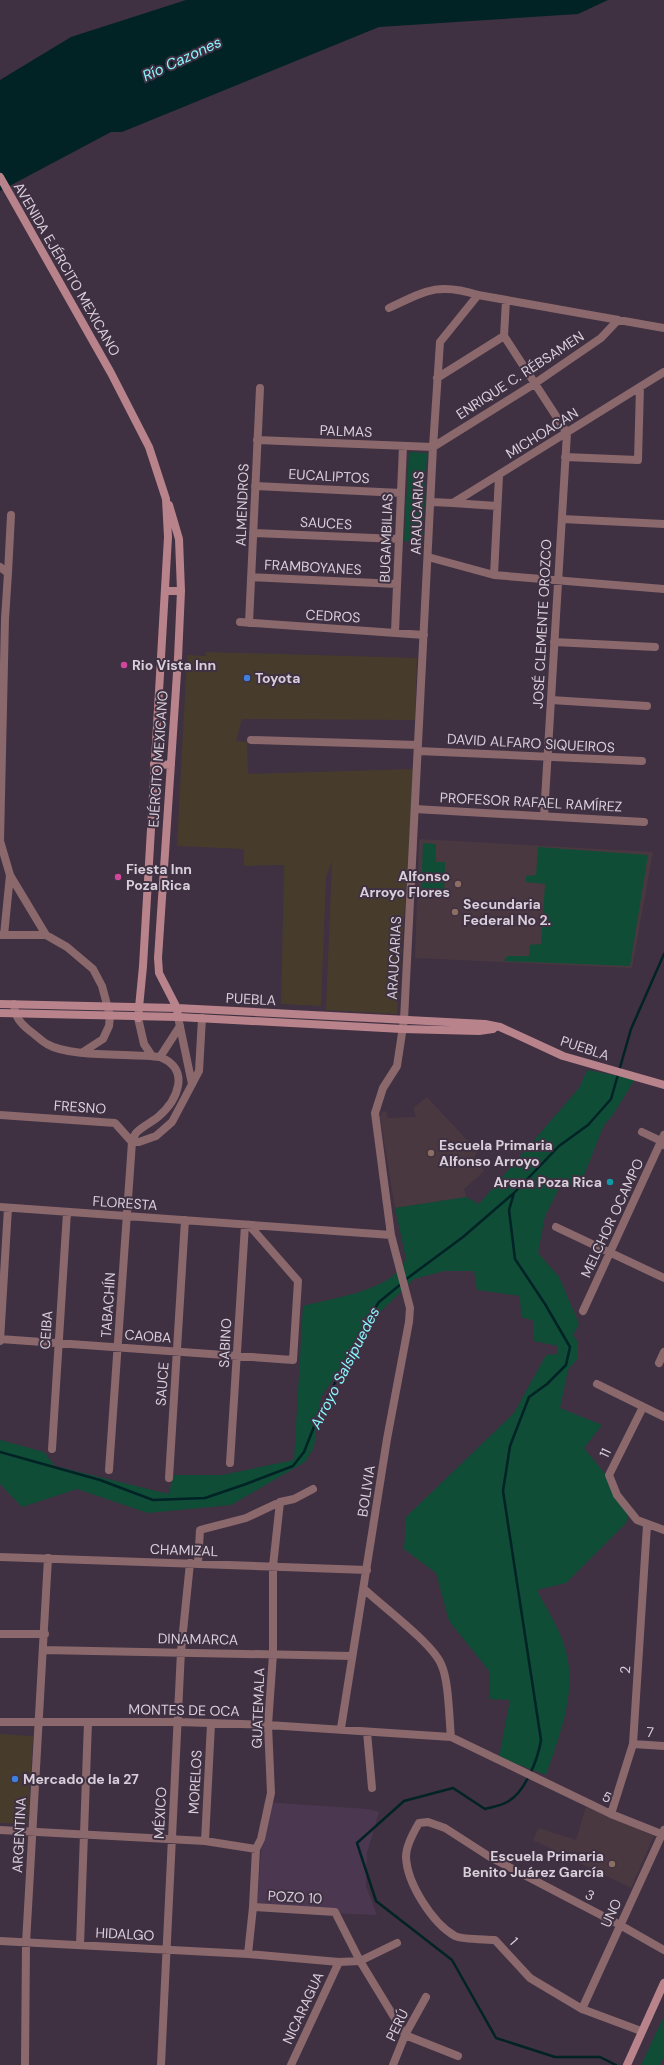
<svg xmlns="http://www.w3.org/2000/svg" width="664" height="2065" font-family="'DM Sans',sans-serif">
<rect width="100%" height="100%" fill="#3f3042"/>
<!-- commercial -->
<path fill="#473c2c" d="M206,652L417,658L415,720L242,719L236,741L247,742L248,774L415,769L397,1014L326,1010L332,861L326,878L321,1006L281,1004L284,865L244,866V849L177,846L187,655L206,656Z
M0,1734L33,1736L28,1824L0,1823Z"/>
<!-- built -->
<path fill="#4b3850" d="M264,1802L368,1809L379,1812L367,1853L366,1886L377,1915L257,1910Z"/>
<!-- education -->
<path fill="#4a3841" d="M419,839L653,852L632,968L415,958Z
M427,1097L465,1138L479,1148L474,1159L484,1171L464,1189L466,1197L395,1208L380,1117L382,1112L386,1111L388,1118L416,1117L413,1108Z
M586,1807L654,1836L631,1888L533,1840L539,1828L576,1840Z"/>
<!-- green -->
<path fill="#0f4d37" d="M409,452L427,453L423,542L404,541Z
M423,843L436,844V862H445L444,897L421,896Z
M538,847L648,855L630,966L504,961L507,956H529L530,945L541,944L545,884L526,882V876L536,875Z
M587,1070L635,1079L612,1116L604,1125L578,1190L562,1182L545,1216L538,1253L559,1277L579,1324L573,1335L578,1342V1358L568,1370L560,1408L602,1425L584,1448L631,1506L626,1523L566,1583L537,1590C546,1608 560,1629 565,1648C578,1691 560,1734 546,1775L499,1757L510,1700L490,1699L489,1671L449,1621L436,1573L404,1549L406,1517L514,1413L546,1355L557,1354L558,1346L534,1341V1321L521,1317L520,1296L477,1290L474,1271H444L414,1279L377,1315L321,1397L314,1447L305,1462L231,1505L148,1513L77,1489L22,1507L0,1484V1440L44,1452L55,1466L168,1494L174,1475H222L294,1460L303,1306C327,1300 378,1291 395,1274C400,1270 403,1264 406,1259L395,1208L466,1197L479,1204L579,1088Z
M664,2016V2056L660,2065H641Z"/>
<!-- water -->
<path fill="#012326" d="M186,0H608L578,14L379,27L122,132H111L0,191V80L71,37Z"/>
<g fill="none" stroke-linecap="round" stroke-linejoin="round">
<!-- stream -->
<path stroke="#012326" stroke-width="2.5" d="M514,1193L509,1210L515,1259L545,1304L570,1347L566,1365L547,1384L529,1397L510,1446L503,1491L541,1740C538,1759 525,1793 507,1802C500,1806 492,1807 485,1809L453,1788L404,1801L357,1843L376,1901L452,1960L496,2038L555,2057H600L616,2065
M405,1280L463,1237L514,1193L559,1146L588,1125L611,1099L631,1029L664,954
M0,1452L100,1480L153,1500L205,1498L246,1484L293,1466L304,1452L321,1409L372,1313L379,1302L401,1284"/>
<!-- minor -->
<path stroke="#8a686c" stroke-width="8" d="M506,300L504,336L567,433L544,816
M389,308C425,291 438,282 478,295L664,328
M437,378L504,336
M257,440L433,447L534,384L601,338L618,320
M565,457L638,460L640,387
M255,486L401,493
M431,502L453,503L664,372
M453,503L497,506
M562,519L664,524
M253,533L398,539
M428,557L494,575L664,589
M0,567L8,573L5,619L0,841L10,875L46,935L67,947L93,969L102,986L110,1016L109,1026L103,1039L83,1052
M8,573L11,515
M494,575L499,476
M251,577L397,584
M240,622L424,635
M249,623L260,388
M395,632L403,446
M554,642L655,647
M551,700L647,706
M251,740L418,745
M418,751L642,761
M415,809L644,822
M0,935H46
M4,935L10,875
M14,1004C15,1017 20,1023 30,1031C36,1035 41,1041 47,1044C70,1058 131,1053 160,1057C191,1069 178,1100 158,1117C152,1122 141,1127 136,1133C134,1136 133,1140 132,1142L109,1470
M178,1017L192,1084
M138,1018L144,1044L152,1056
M160,1057L180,1026
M0,1115L115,1123L132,1142H139L156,1136L172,1122L199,1071L202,1018
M642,1132L661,1141L664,1145
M0,1207L391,1235
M556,1227L664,1278
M583,1311L664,1135
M0,1339L293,1360L298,1281L249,1225
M0,1341L8,1208
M659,1363L664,1352
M597,1384L664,1417
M643,1407L609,1475L617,1495L637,1520L664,1530
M52,1449L67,1212
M230,1463L245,1225
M169,1478L185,1220
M0,1557L367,1570
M198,1563L200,1530L246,1518L280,1502L294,1499L313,1489
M364,1589C382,1606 432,1643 441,1664C449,1680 449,1718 451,1737
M0,1634H45
M43,1650L352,1656
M0,1722H178L268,1725L451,1737L611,1814L664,1835
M341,1728L387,1439L409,1322L410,1308L391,1235L375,1113L383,1088L397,1066L404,1020L433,447L440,342L478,295
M367,1732L372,1788
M633,1744L664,1746
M611,1814L633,1744L647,1525
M0,1830L205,1841L256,1849
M205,1841L211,1724
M253,1907L335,1912L360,1961L405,2035L458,2056
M0,1941L248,1954L339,1962L360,1961L397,1943
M80,1945L88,1722
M248,1954L253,1907L256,1849L261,1839L271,1793L268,1725L273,1654V1566L280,1502
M582,2009L664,1830
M641,2031L582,2009L530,1978L495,1940C486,1939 463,1940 455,1936C432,1923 407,1883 406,1857C406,1846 413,1833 419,1823L428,1822L445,1828L490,1857L620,1925L664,1950
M25,2065L26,1943L48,1558
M161,2065L181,1651L190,1563
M291,2065L339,1962
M393,2065L405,2035L426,1997"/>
<!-- secondary -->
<path stroke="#b8838a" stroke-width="8" d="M0,177L111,373L149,447L166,499L168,537L143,966L138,1018
M169,505L179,539L181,591L178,658L158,958L159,973L177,1008L178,1017
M165,591H181
M154,764L171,765
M0,1004L177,1008L485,1024L500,1027L563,1056L664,1085
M0,1013L178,1017L402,1029L479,1031L493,1029
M627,2065L664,1983"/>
</g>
<!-- markers -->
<g fill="#d1479c" stroke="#3f3042" stroke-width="1.5">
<circle cx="124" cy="665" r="4"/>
<circle cx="118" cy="877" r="4"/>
</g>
<g fill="#3f7fe0" stroke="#3f3042" stroke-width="1.5">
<circle cx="247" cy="678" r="4"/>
<circle cx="15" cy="1779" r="4"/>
</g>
<g fill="#8d6e63" stroke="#3f3042" stroke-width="1.5">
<circle cx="458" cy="884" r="4"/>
<circle cx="455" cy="912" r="4"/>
<circle cx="431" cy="1153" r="4"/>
<circle cx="612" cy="1864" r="4"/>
</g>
<circle fill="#0f9aa8" stroke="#3f3042" stroke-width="1.5" cx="610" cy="1182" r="4"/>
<g text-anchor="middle" stroke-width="4" stroke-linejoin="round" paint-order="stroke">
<!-- street labels -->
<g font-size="14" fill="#d8cfda" stroke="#3f3042">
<text transform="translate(67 269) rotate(60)" y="5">AVENIDA EJÉRCITO MEXICANO</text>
<text transform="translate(520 375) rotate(-33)" y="5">ENRIQUE C. RÉBSAMEN</text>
<text transform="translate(346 431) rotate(2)" y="5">PALMAS</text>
<text transform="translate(542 433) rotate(-32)" y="5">MICHOACAN</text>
<text transform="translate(329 476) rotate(3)" y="5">EUCALIPTOS</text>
<text transform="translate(242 505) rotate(-88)" y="5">ALMENDROS</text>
<text transform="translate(417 513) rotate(-88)" y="5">ARAUCARIAS</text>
<text transform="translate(326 523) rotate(3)" y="5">SAUCES</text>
<text transform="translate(386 538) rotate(-88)" y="5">BUGAMBILIAS</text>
<text transform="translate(313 567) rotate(3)" y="5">FRAMBOYANES</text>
<text transform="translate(333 616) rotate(3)" y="5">CEDROS</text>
<text transform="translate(542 624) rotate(-87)" y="5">JOSÉ CLEMENTE OROZCO</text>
<text transform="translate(531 743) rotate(3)" y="5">DAVID ALFARO SIQUEIROS</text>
<text transform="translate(158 759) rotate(-86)" y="5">EJÉRCITO MEXICANO</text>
<text transform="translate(531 802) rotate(3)" y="5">PROFESOR RAFAEL RAMÍREZ</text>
<text transform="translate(394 958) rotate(-87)" y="5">ARAUCARIAS</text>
<text transform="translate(251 999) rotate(3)" y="5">PUEBLA</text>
<text transform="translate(585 1048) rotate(18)" y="5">PUEBLA</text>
<text transform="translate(80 1107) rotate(4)" y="5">FRESNO</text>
<text transform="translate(125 1203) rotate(4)" y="5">FLORESTA</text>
<text transform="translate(612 1218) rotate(-65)" y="5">MELCHOR OCAMPO</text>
<text transform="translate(108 1305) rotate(-86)" y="5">TABACHÍN</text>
<text transform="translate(46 1330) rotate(-86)" y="5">CEIBA</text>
<text transform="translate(148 1336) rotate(4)" y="5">CAOBA</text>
<text transform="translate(225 1343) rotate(-87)" y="5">SABINO</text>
<text transform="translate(162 1384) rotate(-86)" y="5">SAUCE</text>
<text transform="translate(605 1453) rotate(-64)" y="5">11</text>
<text transform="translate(366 1491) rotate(-81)" y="5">BOLIVIA</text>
<text transform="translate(184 1550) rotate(2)" y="5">CHAMIZAL</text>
<text transform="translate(198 1639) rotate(1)" y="5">DINAMARCA</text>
<text transform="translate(625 1670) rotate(-86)" y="5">2</text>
<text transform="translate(258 1708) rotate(-88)" y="5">GUATEMALA</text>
<text transform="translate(184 1710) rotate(1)" y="5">MONTES DE OCA</text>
<text transform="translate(650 1732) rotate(4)" y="5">7</text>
<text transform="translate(195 1782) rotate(-87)" y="5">MORELOS</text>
<text transform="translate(607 1797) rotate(25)" y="5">5</text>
<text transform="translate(160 1813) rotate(-87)" y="5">MÉXICO</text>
<text transform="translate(19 1835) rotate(-87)" y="5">ARGENTINA</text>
<text transform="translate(590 1895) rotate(28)" y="5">3</text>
<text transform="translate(295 1897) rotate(3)" y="5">POZO 10</text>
<text transform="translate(611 1913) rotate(-65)" y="5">UNO</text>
<text transform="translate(125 1934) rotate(3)" y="5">HIDALGO</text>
<text transform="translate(514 1941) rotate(48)" y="5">1</text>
<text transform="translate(303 2008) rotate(-65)" y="5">NICARAGUA</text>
<text transform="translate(397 2025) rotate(-64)" y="5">PERÚ</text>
</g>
<!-- poi labels -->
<g font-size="14" font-weight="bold" fill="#d8cfda" stroke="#3f3042" text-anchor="start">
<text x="132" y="670">Rio Vista Inn</text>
<text x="255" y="683">Toyota</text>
<text x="126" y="874">Fiesta Inn<tspan x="126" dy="16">Poza Rica</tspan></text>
<text x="450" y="881" text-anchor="end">Alfonso<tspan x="450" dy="16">Arroyo Flores</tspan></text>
<text x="463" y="909">Secundaria<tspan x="463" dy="16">Federal No 2.</tspan></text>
<text x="439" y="1150">Escuela Primaria<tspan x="439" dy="16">Alfonso Arroyo</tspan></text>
<text x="602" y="1187" text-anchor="end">Arena Poza Rica</text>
<text x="23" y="1784">Mercado de la 27</text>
<text x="604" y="1861" text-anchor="end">Escuela Primaria<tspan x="604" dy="16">Benito Juárez García</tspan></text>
</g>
<!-- water labels -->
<g font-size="15" font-style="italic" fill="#88f6fe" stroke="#3f3042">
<text transform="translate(182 59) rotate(-25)" y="5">Río Cazones</text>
<text transform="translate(345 1368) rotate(-63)" y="5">Arroyo Salsipuedes</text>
</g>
</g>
</svg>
